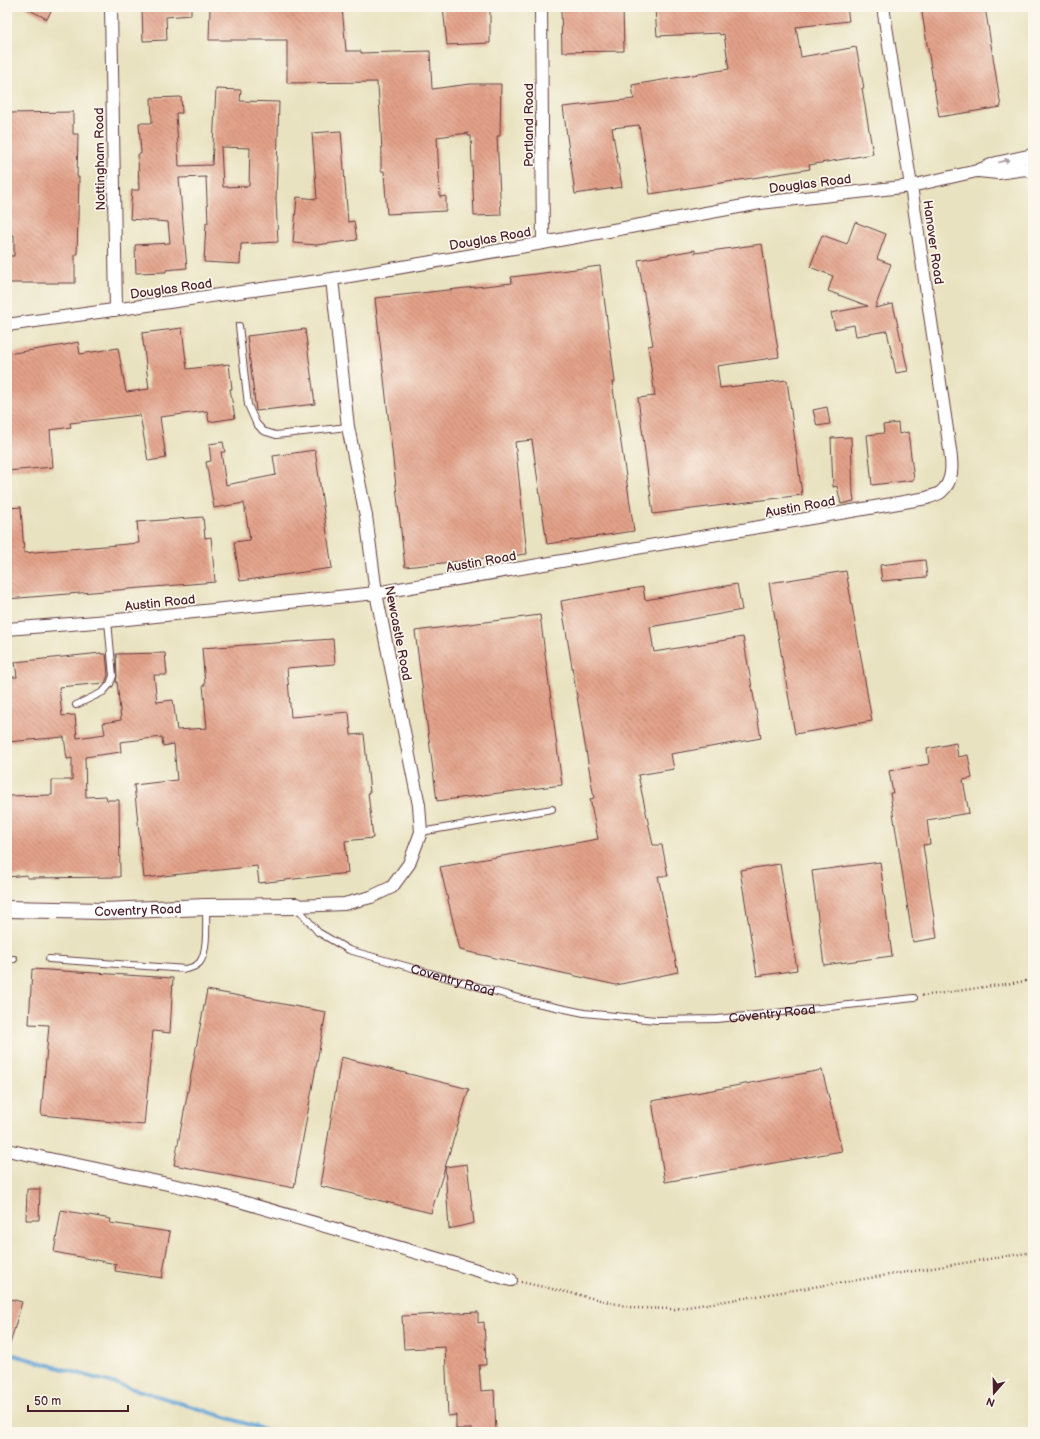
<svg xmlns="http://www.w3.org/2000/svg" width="1040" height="1439" font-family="'Balsamiq Sans',sans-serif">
<defs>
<pattern id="building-back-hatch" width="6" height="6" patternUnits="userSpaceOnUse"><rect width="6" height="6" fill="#e3a189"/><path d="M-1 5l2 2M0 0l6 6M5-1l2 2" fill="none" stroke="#ba8370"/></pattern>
</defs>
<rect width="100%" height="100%" fill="#fbf7ec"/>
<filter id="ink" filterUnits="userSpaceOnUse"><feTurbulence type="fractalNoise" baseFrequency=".025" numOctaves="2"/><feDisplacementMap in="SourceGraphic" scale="8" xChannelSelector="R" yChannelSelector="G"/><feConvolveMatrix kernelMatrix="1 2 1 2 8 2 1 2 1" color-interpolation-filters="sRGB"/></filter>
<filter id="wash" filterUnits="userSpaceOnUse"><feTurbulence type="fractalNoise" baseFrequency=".012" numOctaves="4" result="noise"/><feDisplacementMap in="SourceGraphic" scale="16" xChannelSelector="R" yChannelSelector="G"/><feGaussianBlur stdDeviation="0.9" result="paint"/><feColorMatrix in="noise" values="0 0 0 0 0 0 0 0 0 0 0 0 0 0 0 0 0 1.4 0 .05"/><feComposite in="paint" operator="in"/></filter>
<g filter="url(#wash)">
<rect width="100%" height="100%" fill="#e9e2c0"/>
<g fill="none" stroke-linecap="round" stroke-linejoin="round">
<!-- stream -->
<path stroke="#62a1d4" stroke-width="4" d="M7,1353L148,1393L273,1432"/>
</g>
<g id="blocks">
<!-- building -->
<path fill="url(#building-back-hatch)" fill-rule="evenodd" d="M24,7H53L47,19Z
M142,7H191V15L166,17L167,40L143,41Z
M210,7H342L346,51H361V53L430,51L432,89L470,84H501L500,136H497L501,215L474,216L471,136H468V133L437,137L440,197L446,196V211L387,214L384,171H381V155H382L381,128L378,86H377V82L287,83V40H209Z
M443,7H490V43L447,45Z
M561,7H623L624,51L562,52Z
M699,7H803V9L819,7H847L849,21L796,27L801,57L856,47L864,88H862L873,154L809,165L810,169L650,194L639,125L612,128L622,187L575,194L563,107L634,99L632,85L729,69L724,34L720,35L719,33L657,36L655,9Z
M921,7H985L1001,107L939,117Z
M216,89L241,90L240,101L279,102L276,200L278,242L241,244L240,264L204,262L206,223H208L206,177L179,178L187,268L166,270V272L136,273L135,245L170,243L168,222L130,219L132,190H139L138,154H141L139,123H152L151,98L181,97L182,113H176L179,166L212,165ZM221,147L250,148L249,186L223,187Z
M73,112V134H78L77,177H79L77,255H75V283H7V256H14V235H7V113Z
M341,131L348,222L354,221L357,240L316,245L293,243L297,197L317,199L312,133Z
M855,222L886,234L877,259L891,264L875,308L893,304L908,371L896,373L887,331L856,336L854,325L835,329L831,313L868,306L828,291L833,276L810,267L822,235L847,244Z
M762,244L779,357L717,366L720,388L787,380L802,495L653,514L638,398L655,396L648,346L653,345L638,260L695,250V253Z
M600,266L615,382H612L634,531L547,544L532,440L515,442L527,554L405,567L375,298L512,283L511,277Z
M182,328L187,369L229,364L232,389H230L235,418L209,422L207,411L160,417L166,458L148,461L140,415L70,423L71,427L50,430L53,467L7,471V354L65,345L78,342L80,354L118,348L126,392L149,389L142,333Z
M305,329L315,404L256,411L247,336Z
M827,407L830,424L817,426L813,410Z
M898,423L899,434L908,432L914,480L872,485L867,435L884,433L883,425Z
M851,437L853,494L854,501L841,504L837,486L833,487L831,438Z
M223,442L225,452H221L226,485L276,475L273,456L315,450L332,568L240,581L234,542L250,540L244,503L214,508L206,462L211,461L209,444Z
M21,507L24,553L139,543L137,522L203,517L205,538L211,537L215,582L7,599V508Z
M925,560L927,577L882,581L880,565Z
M846,571L872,721L795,734L769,583Z
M737,584L742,610L650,627L654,652L743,637L761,738L671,754L674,769L638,775L653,845H662L668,876H658L678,972L616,985L460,950L440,867L598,839L590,799L594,798L561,601L643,587L645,600Z
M540,615L562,785L437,801L415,631Z
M333,639L335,664L287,668L291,717L349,712L351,735L364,734L370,792H368L373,838L345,841L348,873L259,883L257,866L144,878L134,785L177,780L174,744L163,746L162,737L120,742L121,752L85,757L86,797L106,796L107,800H119L120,877L27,878V875L7,877V796L52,795V780H72V758L67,759L64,737L7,742V677H17L15,662L101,653V654H106L108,675L105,683L59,687L62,716L75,715L77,738L105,734L103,723L121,720L117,682H116L117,676L116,654L165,653L167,675H154L157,702L173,700L177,730L207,728L203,685H205L202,648Z
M956,743L958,757L968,755L972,778L963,780L969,813L927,820L930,844L923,845L937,938L913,942L890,793H893L889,771L929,764L927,749Z
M880,862L892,956L824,965L812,871Z
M780,864L797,970L757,976L740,870Z
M32,969L173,978L170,1033L153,1031L144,1125L41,1115L49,1025L29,1024Z
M207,990L326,1012L294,1188L174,1165Z
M341,1057L469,1089L431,1213L320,1186Z
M822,1070L842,1151L665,1182L652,1101Z
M467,1164L474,1223L449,1229L445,1167Z
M27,1189H40L39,1220H26Z
M61,1210L111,1219L110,1223L170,1232L162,1278L115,1271L116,1264L54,1252Z
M7,1298L22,1302L10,1344H7Z
M478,1312V1323L484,1322L485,1340L486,1365H479L481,1391L494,1390L496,1432H472V1429H456V1415L448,1416L445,1347L404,1349L402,1316Z"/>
</g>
</g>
<g filter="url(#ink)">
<use href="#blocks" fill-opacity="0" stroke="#623c41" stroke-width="1"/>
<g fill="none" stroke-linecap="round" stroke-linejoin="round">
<!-- lane casing -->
<g stroke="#623c41" stroke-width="8">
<g id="lane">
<path d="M239,326L248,405L256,423L263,431L276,435L348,427"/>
<path d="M76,705L103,692L110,684L113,676L108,621"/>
<path d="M421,832L552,809"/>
<path id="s1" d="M296,906L318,932L349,950L532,1002L584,1013L656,1020L717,1019L914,998"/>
<path d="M49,959L186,969C191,968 197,966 200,962C208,951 206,922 206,908"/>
<path d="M7,960L14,959"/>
</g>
</g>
<!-- street casing -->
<g stroke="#623c41" stroke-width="14">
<path id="street" d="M111,7L116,310
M541,7L543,243
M978,171L998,173L1033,168
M7,325L332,279L543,243L760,203L911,186L977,171L996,163L1033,155
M7,629L108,621L376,593L927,498C931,496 937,495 941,492C954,481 952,464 950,450L911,186L883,7
M296,906L344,904L371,897L392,887L409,864L421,832L419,805L376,593L366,516L348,427L332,279
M7,1150L215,1194L511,1280"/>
</g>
<!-- secondary casing -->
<g stroke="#623c41" stroke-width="18">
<g id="secondary">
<path d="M1030,169H1033"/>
<path id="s2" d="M7,909L103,911L206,907L296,906"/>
</g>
</g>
<!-- path -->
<path stroke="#623c41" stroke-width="2.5" stroke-dasharray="1 3" stroke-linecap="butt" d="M922,996L1033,980
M521,1282L575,1294L634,1308L675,1309L1033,1252"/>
<!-- lane -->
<use href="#lane" stroke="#fff" stroke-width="6"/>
<!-- street -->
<use href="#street" stroke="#fff" stroke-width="12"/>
<!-- secondary -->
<use href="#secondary" stroke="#fff" stroke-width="16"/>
</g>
<!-- one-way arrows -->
<defs><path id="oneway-solid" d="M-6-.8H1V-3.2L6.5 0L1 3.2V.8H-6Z"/></defs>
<use fill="#ae9aa0" href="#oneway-solid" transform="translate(1004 161) rotate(-14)"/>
</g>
<g text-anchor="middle" stroke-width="3.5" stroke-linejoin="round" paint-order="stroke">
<!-- street labels -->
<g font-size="13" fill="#4a1f2b" stroke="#fbf7ec">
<text transform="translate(528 125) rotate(-90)" y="5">Portland Road</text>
<text transform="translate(99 159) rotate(-91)" y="5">Nottingham Road</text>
<text transform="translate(810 183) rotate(-7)" y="5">Douglas Road</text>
<text transform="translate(490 238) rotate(-10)" y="5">Douglas Road</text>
<text transform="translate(934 242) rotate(82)" y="5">Hanover Road</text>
<text transform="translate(171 288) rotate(-8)" y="5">Douglas Road</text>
<text transform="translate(800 506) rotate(-10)" y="5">Austin Road</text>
<text transform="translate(481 561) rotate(-10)" y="5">Austin Road</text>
<text transform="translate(160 602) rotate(-6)" y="5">Austin Road</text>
<text transform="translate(399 633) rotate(79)" y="5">Newcastle Road</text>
<text dy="5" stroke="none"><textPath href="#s2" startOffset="131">Coventry Road</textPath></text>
<text dy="5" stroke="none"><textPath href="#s1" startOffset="178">Coventry Road</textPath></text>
<text dy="5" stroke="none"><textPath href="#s1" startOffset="502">Coventry Road</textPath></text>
</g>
</g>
<!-- margin -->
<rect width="1040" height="1439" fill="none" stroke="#fbf7ec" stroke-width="24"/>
<!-- north arrow -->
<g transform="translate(994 1393) rotate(200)" stroke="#fbf7ec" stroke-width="3" paint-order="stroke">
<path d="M0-3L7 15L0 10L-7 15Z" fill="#4a1f2b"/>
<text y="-6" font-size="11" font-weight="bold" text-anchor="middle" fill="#4a1f2b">N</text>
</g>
<!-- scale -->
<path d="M28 1405v6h100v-6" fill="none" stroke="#4a1f2b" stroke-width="2"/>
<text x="34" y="1405" font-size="12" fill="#4a1f2b" stroke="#fbf7ec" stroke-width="3" paint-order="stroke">50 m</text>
</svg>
